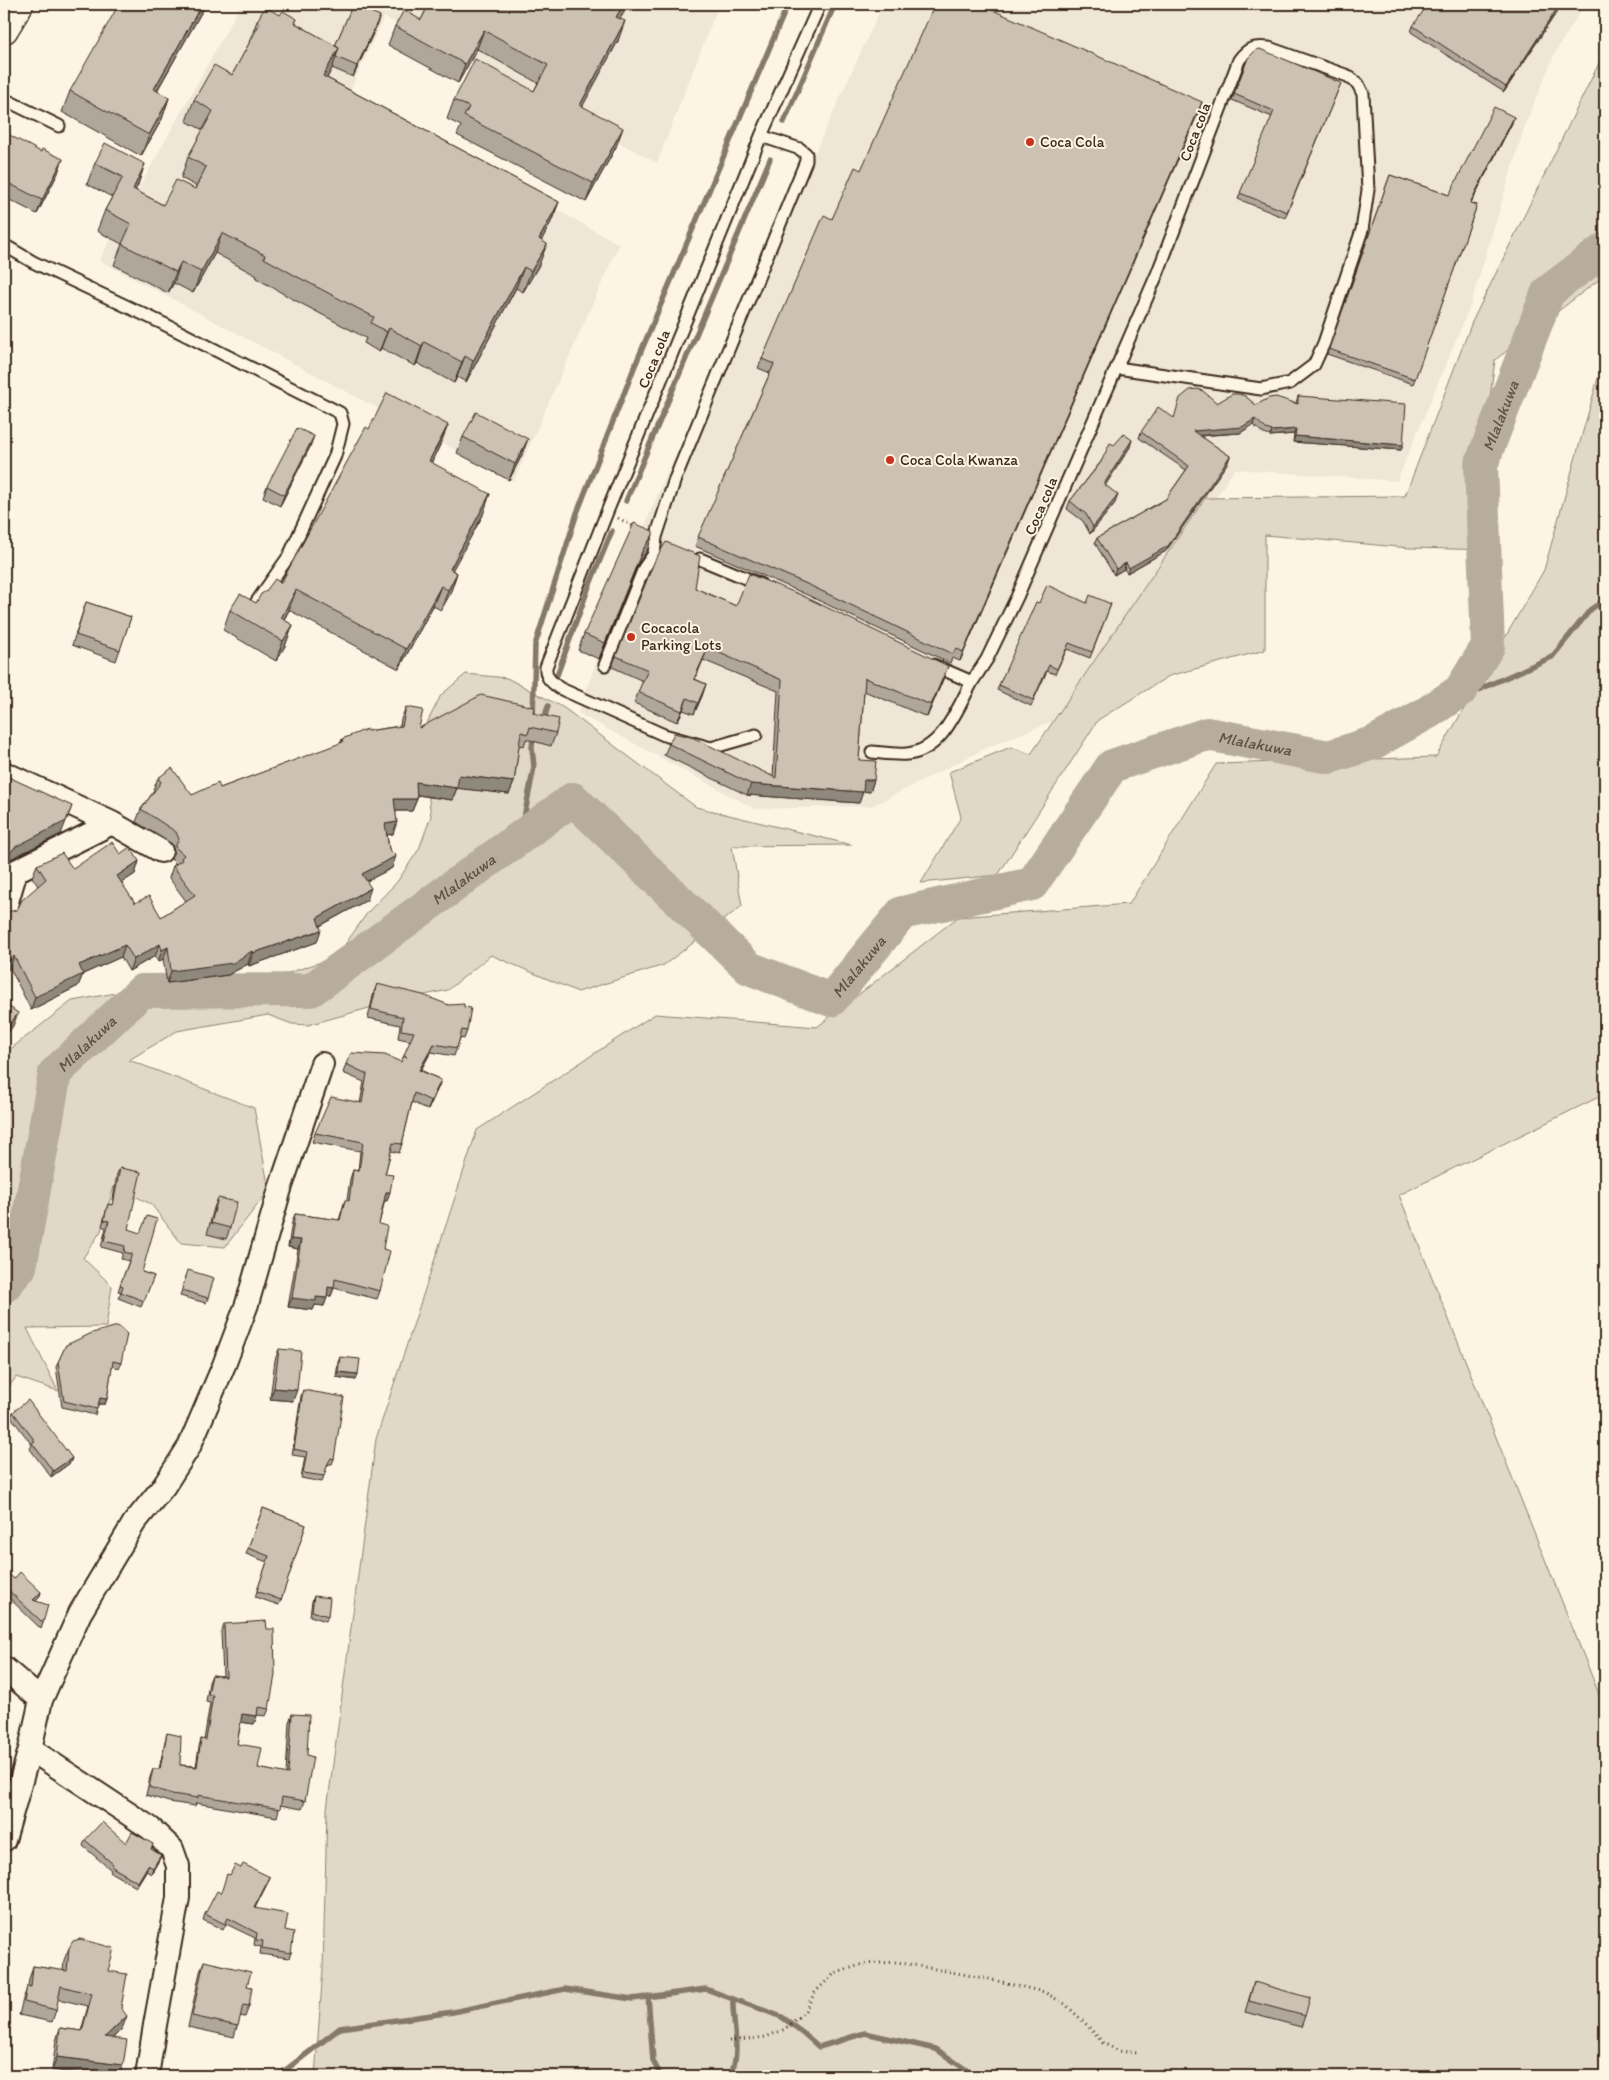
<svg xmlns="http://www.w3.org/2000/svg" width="1609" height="2080" font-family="Itim,sans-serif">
<rect width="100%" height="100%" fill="#fcf5e5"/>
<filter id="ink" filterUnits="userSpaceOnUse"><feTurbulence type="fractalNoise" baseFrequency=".02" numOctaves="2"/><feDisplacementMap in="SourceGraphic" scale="10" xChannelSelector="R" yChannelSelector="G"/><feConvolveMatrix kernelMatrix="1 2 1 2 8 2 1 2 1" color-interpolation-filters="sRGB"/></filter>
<g filter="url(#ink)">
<!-- built -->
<path fill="#eee6d6" d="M241,4H719L657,163L384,17L348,95L619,244L514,481L99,260Z
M883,4H1585L1556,51L1526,122L1471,304L1397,481L1235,469L1070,714L988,747L872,806L755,809L578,713L651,509Z"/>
<!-- green -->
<path fill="#e0d8c8" stroke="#8e8173" d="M1605,51V275L1495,360L1481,465L1494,550L1410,548L1265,535V650L1169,676L1098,720L998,875L921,883L961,817L949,772L1011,747L1031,754L1205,498L1405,496L1472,322Z
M1605,369V1094L1399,1195L1605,1709V2076H315L323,1969L327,1809L376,1439L477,1130L655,1014L817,1027L958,917L1129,904L1216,764L1436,757L1544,570L1598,378Z
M466,674L507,678L564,708L696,807L852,845L732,846L742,906L664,965L578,992L491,955L448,990L387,1003L308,1025L292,1024L268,1015L177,1031L129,1060L254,1108L269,1190L225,1247L181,1243L151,1204L114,1186L101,1231L83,1258L112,1286L106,1327L27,1328L58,1391L16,1377L4,1394V1054L72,1001L132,990L150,984L185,988L234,985L282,975L336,957L368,912L397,882L419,849L431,816L427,785L426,725L441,695Z"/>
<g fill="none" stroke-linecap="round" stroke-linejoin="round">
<!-- stream -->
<path stroke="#85796b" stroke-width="5.5" d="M784,122L835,4
M626,501L770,159
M557,675L588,589L612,531
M533,721L535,645L577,513L634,368L788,4
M543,723L548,706
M1373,743L1489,685L1552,657L1591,609L1605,600
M520,838L534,767L532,748L533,735
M648,1996L653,2061L661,2076
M4,2073L23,2076
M278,2076L340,2028L453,2012L565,1989L632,1999L706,1989L782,2017L801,2031L819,2047L865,2033L936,2049L975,2076
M730,2076C742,2052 732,2025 733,1999"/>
<!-- river -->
<path stroke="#b7ad9e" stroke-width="34" id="s1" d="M4,1286L20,1267L55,1073L142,991L311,990L573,799L749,968L831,1000L902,913L1032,884L1112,766L1207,734L1329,757L1373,743L1427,713L1460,691L1488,646L1481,465L1548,292L1605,249"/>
<!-- lane casing -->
<g stroke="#3b2a1e" stroke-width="15">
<path id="lane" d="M4,99L59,126
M4,245L33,262L162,323L340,413L343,424L335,456L289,556L253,607
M700,559L760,584
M605,665L644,568L654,554L656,537L675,479L806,161V154L800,149L761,136
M933,665L972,682L987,659L1017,597L1158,272L1239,60C1248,48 1254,46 1269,48L1348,76L1358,84L1363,94L1368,190L1362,230L1324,343L1314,365L1290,383L1261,389L1117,368
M756,735L711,748L664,735L559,688C552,682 545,678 546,667L607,512L761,136L820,4
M872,752C883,753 895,755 907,754C942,751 957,709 972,682"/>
</g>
<!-- street casing -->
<g stroke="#3b2a1e" stroke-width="26">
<path id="street" d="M4,773L112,823L161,851
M4,912L16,871L112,823
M4,1668L41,1700
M30,1749L150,1828L172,1849L178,1866V1898L155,2025L147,2076
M4,1840L30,1749L41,1700L80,1613L134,1523L164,1486L189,1447L224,1365L247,1304L280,1189L322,1064"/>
</g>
<!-- secondary casing -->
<g stroke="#3b2a1e" stroke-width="31">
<path id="secondary" d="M4,29L19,4"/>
</g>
<!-- path -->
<path stroke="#3b2a1e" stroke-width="3" stroke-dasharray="1 4" stroke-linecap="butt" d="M618,518L635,527
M729,2041L766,2037L785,2029L805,2011L815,1992L834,1974L863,1964L897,1962L989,1979L1044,1992L1065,2004L1086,2024L1103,2043L1119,2051L1138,2053"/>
<!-- lane -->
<use href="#lane" stroke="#fcf5e5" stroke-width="11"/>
<!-- street -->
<use href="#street" stroke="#fcf5e5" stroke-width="22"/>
<!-- secondary -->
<use href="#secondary" stroke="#fcf5e5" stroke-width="28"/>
</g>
<!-- wall -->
<path fill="#afa79a" stroke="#3b2a1e" d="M206,4L157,91L169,98L162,119L141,156L62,112L70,91Z
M352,4H364L362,8L376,27L353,77L332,68L327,78L559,202L551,222L541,241L539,265L523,292L516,288L466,382L457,377L454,383L417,363L415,366L381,348L379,352L364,343L366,338L289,297L256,278L257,276L215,253L193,293L174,283L168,293L114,265L122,244L97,231L105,210L112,197L87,184L95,163L138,185L135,190L163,205L195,189L196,186L181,178L188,157L203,130L186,121L194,100L232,75L250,42H249L257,21L280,15L297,19L295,23L335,46L353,5Z
M414,4H629L620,19L618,41L582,106L616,147L586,202L457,135L461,126L447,119L454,100L534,91L538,83L477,49L458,83L388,45L395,26L421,20L426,10Z
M1562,4L1504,92L1411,32L1413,26Z
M1248,58L1341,83L1285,218L1238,199L1272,117L1232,100Z
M1202,102L960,661L952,658L950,663L803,593L695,546L770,373L758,368L762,359L832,219L861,170Z
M1512,123L1471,203L1477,205L1413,384L1327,354L1390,175L1449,195Z
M4,132L58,173L37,214L4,197Z
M1298,396L1403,445L1401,450L1293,442L1294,434L1270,436L1264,434L1253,425L1240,433L1200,436L1230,456L1228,462L1166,551L1127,573L1124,569L1114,575L1095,543L1097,538L1166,499L1186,470L1139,438L1141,432L1174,418L1217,403L1256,405L1296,403Z
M448,425L440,445L432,462L483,515L452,570L457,573L450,594L441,610L433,606L399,669L289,610L284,620L293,625L285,646L276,661L223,630L230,610L256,603L281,583L369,429Z
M463,437L522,455L509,480L457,453Z
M1114,445L1130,447L1105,485L1115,503L1090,534L1083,521L1067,509L1070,501Z
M310,447L280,506L263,497L267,486Z
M647,551L637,565L599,659L578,650L584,634Z
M695,588L736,606L944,677L927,717L864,691L859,760L874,780L870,792L863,791L859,803L747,795L664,755L669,744L773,776L778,691L703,660L695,679L706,684L702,696L694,714L683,710L677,722L634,703L643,681L612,667L616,656Z
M86,602L131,617L116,661L72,645Z
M1039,603H1087L1111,604L1090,658L1067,649L1055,674L1047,671L1031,706L997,690Z
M406,707L419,728L533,713L556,733L551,746L526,739L524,746L519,745L514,782L509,794L457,788L452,800L417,795V799L412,811H396L393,834L387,835L392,868L367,881V900L320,926L317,942L249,966L248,964L228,975L167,983L163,959L158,962L155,956L129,971L121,957L83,974L78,986L31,1010L10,968L4,974V916L17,910L38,886L32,877L37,865L73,869L120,854L139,861L135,874L121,883L135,903L161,917L186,901L169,878L173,866L176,864L171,859L174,851L172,844L136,822L141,809L154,791L153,790L158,778L192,795L220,788L340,744L342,739L367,731L400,726L401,719Z
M377,984L467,1031L464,1039L460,1038L454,1056L431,1052L421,1070L441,1080L438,1088L428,1110L412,1102L402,1144L399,1153L391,1151L385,1174L387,1201L385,1200L379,1224L383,1249L380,1291L377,1299L334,1288L331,1296H327L324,1306L315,1305L313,1310L288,1307L298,1249L288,1247L292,1222L295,1214L339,1220L345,1200H347L350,1179L353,1170L358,1171L360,1151L312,1142L315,1133L360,1103L364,1082L343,1073L346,1064L401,1062L411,1041L398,1038L400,1025L368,1018L374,992Z
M120,1168L128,1229L142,1272L154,1276L141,1307L118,1298L121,1292L118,1291L129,1261L121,1259L123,1253L101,1247L106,1228L102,1226L108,1204L112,1205L117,1174Z
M218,1198L230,1228L226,1239L207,1234L214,1208Z
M186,1276L208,1298L206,1303L180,1296Z
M66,1345L121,1363L119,1368L112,1366L107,1399L105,1404H98L95,1415L62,1407L56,1367Z
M279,1349L293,1401L270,1399L275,1360Z
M340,1357L358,1374L356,1380L336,1377L338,1362Z
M303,1390L334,1459L332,1464H329L326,1468L322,1482L301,1478L305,1457L292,1455L301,1396Z
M13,1412L72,1458L70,1463L51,1477L30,1449L32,1445L11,1417Z
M263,1508L306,1525L279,1605L255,1597L267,1562L246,1554Z
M4,1569L14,1579L41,1592L39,1598L36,1601L43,1623L41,1629L4,1593Z
M314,1596L328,1616L326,1621L310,1616L312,1601Z
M224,1624L269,1709L266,1716L257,1715L254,1724L241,1722L237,1744L258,1768L286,1774L289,1722L292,1714L307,1755L305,1801L302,1809L280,1805L277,1817L196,1803L195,1806L169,1802L146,1795L150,1777L153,1769H159L165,1741L167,1733L180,1765L196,1766L199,1747L201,1739L204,1740L210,1703L206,1702L209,1682L212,1675L223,1676L221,1632Z
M85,1840L126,1843L153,1844L151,1849L161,1855L159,1860L151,1874L146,1871L136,1887L110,1872L111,1870L83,1846Z
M268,1882L255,1908L285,1930L291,1953L289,1958L260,1954L261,1947L254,1945L255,1938L226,1924L223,1930L203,1920L205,1914L221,1893Z
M69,1948L108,1971L121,2008L122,2029L113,2038L119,2076H103L52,2070L56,2041L60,2028L81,2031L88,2006L58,1999L56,2010L52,2022L19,2015L23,1999L28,1986L29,1979L33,1966L63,1971L64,1960Z
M204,1961L247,1986L249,2006L245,2017L240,2016L234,2037L188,2027L200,1972Z
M1254,1982L1305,2016L1301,2027L1245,2012Z"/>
<!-- shaded-wall -->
<path fill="#8f887d" stroke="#3b2a1e" d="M202,4H206L146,110L154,89Z
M624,4H629L609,36L616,17Z
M1560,4H1562L1504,92L1506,87Z
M380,16L376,27L353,77L357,66Z
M625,21L618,41L573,124L580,105Z
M484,30L477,49L458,83L465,64Z
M339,48L332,69L316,97L323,76Z
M169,98L162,119L141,156L149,135Z
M1202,102L1199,111L960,661L963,652Z
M1514,117L1512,123L1468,208L1470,203Z
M623,128L616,147L586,202L593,183Z
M63,159L58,173L37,214L42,200Z
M145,164L138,185L126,209L133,189Z
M559,202L551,222L531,260L539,239Z
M222,233L215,253L193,293L201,272Z
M547,244L539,265L523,292L531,271Z
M181,262L174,283L168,293L176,272Z
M524,267L516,288L466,382L473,361Z
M389,328L381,348L379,352L387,332Z
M424,342L417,363L415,366L422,346Z
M465,356L457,377L454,383L462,362Z
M1255,419L1253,425L1240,433L1191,436L1193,431Z
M448,425L440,445L422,482L429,461Z
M1296,429L1294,434L1270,436L1272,431Z
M314,436L310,447L280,506L284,495Z
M1295,436L1403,445L1401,450L1293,442Z
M528,439L522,455L509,480L515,464Z
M1132,440L1130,447L1101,492L1104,484Z
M1230,456L1228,462L1166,551L1127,573L1129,568Z
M490,494L483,515L443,587L450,569Z
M1118,495L1115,503L1090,534L1093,527Z
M653,535L647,551L637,565L599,659L643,549Z
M1126,563L1124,569L1114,575L1116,569Z
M457,573L450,594L441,610L448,590Z
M441,586L433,606L399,669L406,649Z
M296,590L289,610L275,636L281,618Z
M293,625L285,646L276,661L283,641Z
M708,648L703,660L690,690L694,679Z
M948,666L944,677L927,717L931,705Z
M706,684L702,696L694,714L698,703Z
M687,698L683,710L677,722L682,711Z
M459,775L514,782L509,794L454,788Z
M864,780H874L870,792L860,791Z
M416,782L457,788L452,800L412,794Z
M751,784L863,792L859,803L747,795Z
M394,799H417L412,811H390Z
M72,806L61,834L10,859L4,868V859L15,847Z
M397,822L393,834L381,836L385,824Z
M396,856L392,868L357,886L362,874Z
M139,861L135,874L112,889L117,876Z
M371,888L367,900L312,930L317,918Z
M321,930L317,942L249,966L253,953Z
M160,944L155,956L129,971L134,959Z
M125,945L121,957L83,974L78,986L31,1010L35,997L79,965Z
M168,947L163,959L158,962L162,950Z
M252,951L248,964L228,975L167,983L171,971Z
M14,956L10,968L4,974V970L6,964Z
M18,1013L13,1026L4,1039V1033Z
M434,1044L431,1052L416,1078L419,1070Z
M441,1080L438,1088L428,1110L431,1101Z
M386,1192H390L387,1201L383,1200Z
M291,1239L301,1240L298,1249L288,1247Z
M328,1287L334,1288L331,1296H325Z
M316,1297L327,1298L324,1306L315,1305L313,1310L288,1307L292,1298Z
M338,1372L358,1374L356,1380L336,1377Z
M274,1388L297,1390L293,1401L270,1399Z
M100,1398L107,1399L105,1404H98Z
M72,1458L70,1463L51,1477L53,1471Z
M41,1592L39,1598L31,1606L33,1600Z
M242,1714L257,1716L254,1724L239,1722Z
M161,1855L159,1860L151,1874L153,1868Z
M148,1865L146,1871L136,1887L138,1882Z
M270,1877L268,1882L252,1913L254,1908Z
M127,2016L122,2029L100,2050L105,2037Z
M57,2057L123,2065L119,2076H103L52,2070Z"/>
<!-- building -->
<path fill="#ccc2b3" stroke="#3b2a1e" d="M119,4H202L154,89L169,98L149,135L70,91Z
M353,4L380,16L357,66L336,57L339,48L335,46Z
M429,4H624L616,17L625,21L580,105L623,128L593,183L464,116L469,107L454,100L475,59L534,91L548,65L484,30L465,64L395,26L404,10L421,20Z
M935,4H979L1202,102L963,652L956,648L953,654L807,584L698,537L774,364L762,359L824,215L832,219L855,167L861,170Z
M1428,4H1560L1506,87L1413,26Z
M265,7L280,15L283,11L297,19L295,23L339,48L323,76L559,202L539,239L547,244L531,271L524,267L473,361L465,356L462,362L424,342L422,346L389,328L387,332L371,323L374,317L296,276L264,258L265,255L222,233L201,272L181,262L176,272L122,244L131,224L105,210L123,177L95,163L105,143L145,164L133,189L163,205L176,180L195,189L206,167L188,157L213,111L194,100L214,65L232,75L260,23L257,21Z
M1260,49L1341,83L1287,212L1240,193L1274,111L1234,94L1248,58L1256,50Z
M1494,107L1514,117L1470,203L1477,205L1415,379L1329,349L1390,175L1449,195Z
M4,132L41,152L42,149L63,159L42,200L6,182L4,186Z
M1197,389L1203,391L1217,403L1232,394H1239L1245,396L1256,405L1269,398L1276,397L1298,404V396L1406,404L1403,445L1295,436L1296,429L1272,431L1266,429L1255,419L1242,427L1193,431L1230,456L1168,546L1129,568L1126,563L1116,569L1097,538L1166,499L1189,466L1141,432L1158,407L1174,418L1180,398L1190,390Z
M387,393L448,425L429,461L490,494L450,569L457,573L448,590L441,586L406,649L296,590L281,618L293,625L283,641L230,610L240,594L256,603L261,594L266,591L275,579L281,583L366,427L369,429Z
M476,412L528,439L515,464L463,437Z
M297,428L314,436L284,495L267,486Z
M1124,434L1132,440L1104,484L1118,495L1093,527L1086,514L1070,501L1101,462L1110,443L1114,445Z
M634,523L653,531V535L643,549L605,643L584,634Z
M666,542L700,556L695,588L736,606L749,574L801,595L948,666L931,705L865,678L859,760L876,761L874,780H864L863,792L751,784L669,744L674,733L694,738L776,778L782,680L708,648L694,679L706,684L698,703L687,698L682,711L638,692L648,670L616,656L655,560Z
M1047,585L1087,603L1090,595L1111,604L1092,652L1069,643L1057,669L1049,665L1033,700L999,685L1036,602L1039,603Z
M86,602L131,617L120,650L76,635Z
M481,695L534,707L533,713L559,719L556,733L530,727L528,734L521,732L514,782L459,775L457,788L416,782L417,799H394L397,822L385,824L389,849L396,856L362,874L371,888L317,918L321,930L253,953L252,951L233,963L171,971L168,947L162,950L160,944L134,959L125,945L79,965L83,974L35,997L14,956L6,964L4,961V916L7,912L17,910L22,900L46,879L37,865L62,853L73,869L112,842L120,854L130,847L139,861L117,876L135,903L149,896L161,917L195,895L173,866L182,860L181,858L184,855L175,847L179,839L176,832L141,809L161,782L158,778L172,768L192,795L218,783L220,788L343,742L342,739L367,729V731L402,726L406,707L423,710L419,728Z
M4,775L72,806L66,821L15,847L7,857L4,859Z
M377,984L423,995L449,1005L464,1004V1007L471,1008L467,1031L462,1030L457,1048L434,1044L419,1070L441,1080L431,1101L414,1093L402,1144L393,1143L385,1174L393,1175L390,1192H386L379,1224L387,1226L383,1249L390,1251L380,1291L335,1279L334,1288L328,1287L327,1298L316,1297V1301L292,1298L301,1240L291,1239L295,1214L340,1220L345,1200L349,1201L353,1170L359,1171L363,1142L315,1133L331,1097L362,1103L367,1074L346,1064L351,1053L385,1055L401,1062L403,1057H407L404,1055L414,1032L401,1030L403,1017L371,1009Z
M4,1003L18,1013L4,1033Z
M120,1168L141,1172L128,1229L140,1233L147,1216L157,1219L142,1272L154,1276L144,1301L121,1292L123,1286L120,1285L132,1254L124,1252L125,1246L104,1241L109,1221L104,1220L108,1204L113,1205Z
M218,1198L237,1202L230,1228L211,1223Z
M188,1270L214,1278L208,1298L182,1290Z
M118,1326L127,1334L121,1363L113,1361L107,1399L100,1398L97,1409L64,1401L58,1362L66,1345L92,1333Z
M279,1349L301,1351L297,1390L274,1388Z
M340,1357L360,1359L358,1374L338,1372Z
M303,1390L344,1397L334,1459L331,1458L328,1463L324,1476L303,1473L307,1452L294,1449Z
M28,1400L72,1458L53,1471L32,1443L35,1441L13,1412Z
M263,1508L306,1525L281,1600L257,1591L269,1556L248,1548Z
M4,1569L14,1579L20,1572L41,1592L33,1600L48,1605L43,1623L6,1588L4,1590Z
M314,1596L330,1598L328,1616L312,1611Z
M266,1621L267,1629H274L275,1675L269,1709L258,1707L257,1716L242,1714L237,1744L262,1748L258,1768L288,1774L292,1714L309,1715L307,1755L313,1757L305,1801L282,1797L280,1809L198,1795V1798L172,1794L149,1787L153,1769H160L167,1733L181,1736L180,1765L197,1767L201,1739L206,1740L213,1695H208L212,1675L226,1677L224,1624Z
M102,1822L126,1843L132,1832L153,1844L151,1849L161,1855L153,1868L148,1865L138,1882L112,1867L113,1864L85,1840Z
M243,1864L270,1877L254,1908L288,1914L285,1930L294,1932L291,1953L262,1948L263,1941L256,1940L257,1933L228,1918L225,1924L205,1914L217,1891L221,1893L227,1874L230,1875L235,1865L241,1868Z
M80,1939L114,1948L108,1971L127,1974L121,2008L127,2016L105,2037L127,2040L123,2065L57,2057L60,2028L82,2031L92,1994L61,1986L56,2010L24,2002L27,1986L31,1987L33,1966L67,1971L69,1948L73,1941Z
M204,1961L251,1972L247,1986L252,1987L249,2006L243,2005L238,2026L192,2016Z
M1254,1982L1310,1998L1305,2016L1249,2001Z"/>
</g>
<!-- markers -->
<g fill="#c8321e" stroke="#fcf5e5" stroke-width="2">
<circle cx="1030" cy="142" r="5"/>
<circle cx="890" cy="460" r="5"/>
<circle cx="631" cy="637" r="5"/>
</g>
<g text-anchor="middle" stroke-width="4" stroke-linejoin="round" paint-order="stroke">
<!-- street labels -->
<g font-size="15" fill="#3b2a1e" stroke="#fcf5e5">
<text transform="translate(1195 132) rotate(-69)" y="5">Coca cola</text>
<text transform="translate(654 359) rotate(-68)" y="5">Coca cola</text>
<text transform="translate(1041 506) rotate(-67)" y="5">Coca cola</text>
</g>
<!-- poi labels -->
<g font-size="15" fill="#3b2a1e" stroke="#fcf5e5" text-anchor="start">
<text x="1040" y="147">Coca Cola</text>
<text x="900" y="465">Coca Cola Kwanza</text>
<text x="641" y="633">Cocacola<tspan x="641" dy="17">Parking Lots</tspan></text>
</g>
<!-- water labels -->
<g font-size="16" font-style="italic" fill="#605144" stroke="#fcf5e5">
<text dy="6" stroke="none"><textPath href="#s1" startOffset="2214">Mlalakuwa</textPath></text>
<text dy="6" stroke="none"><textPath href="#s1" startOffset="1704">Mlalakuwa</textPath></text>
<text dy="6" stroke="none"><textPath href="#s1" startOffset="699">Mlalakuwa</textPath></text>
<text dy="6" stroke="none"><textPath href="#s1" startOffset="1210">Mlalakuwa</textPath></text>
<text dy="6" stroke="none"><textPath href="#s1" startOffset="265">Mlalakuwa</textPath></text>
</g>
</g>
<!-- margin -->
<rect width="1609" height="2080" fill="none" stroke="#fcf5e5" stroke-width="20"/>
<rect x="10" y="10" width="1589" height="2060" fill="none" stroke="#3b2a1e" stroke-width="2" filter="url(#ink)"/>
</svg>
